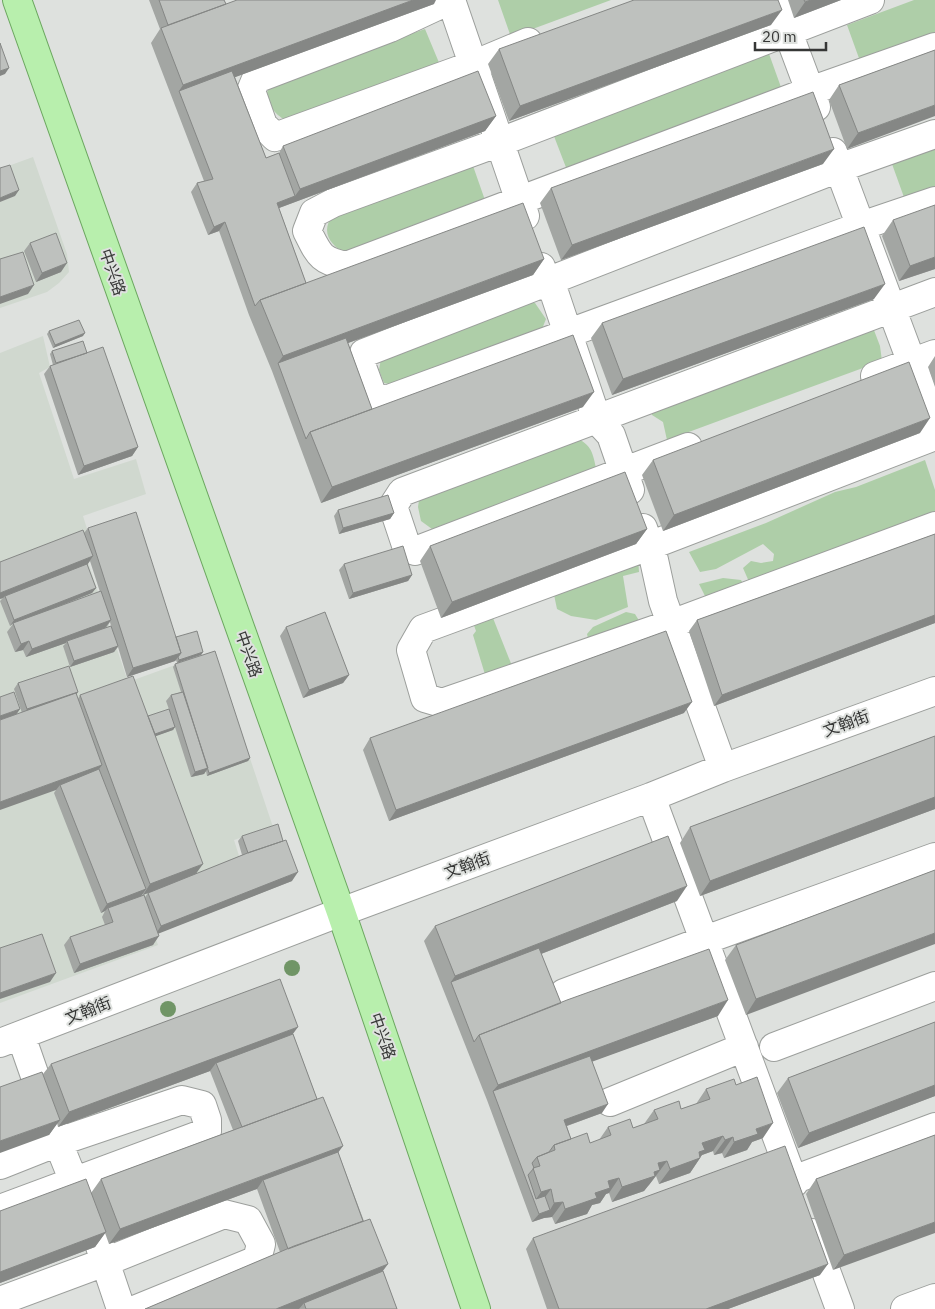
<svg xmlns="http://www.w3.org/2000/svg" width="935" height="1309" font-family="'IBM Plex Sans','Noto Sans SC',sans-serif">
<rect width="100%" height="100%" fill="#dee1de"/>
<!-- built -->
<path fill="#d0d8cf" d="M33,157L67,254L69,272L59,283L47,292L0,308V169Z
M43,336L50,367L39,373L74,479L136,459L146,494L83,516L88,532L79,535L128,682L214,651L273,827L234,840L240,859L141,898L158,945L0,1003V353Z"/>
<!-- green -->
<path fill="#aecea8" d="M498,0H611L511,37Z
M914,0H935V33L860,61L847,25Z
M425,29L440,65L286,121C273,112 270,108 267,92L275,81Z
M768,51L782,90L567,170L552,131Z
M935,147V188L905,200L892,164Z
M472,163L486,203L346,254C330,245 320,232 333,215Z
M524,300L535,303L546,319L542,329L394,385L384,383L379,370L381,358Z
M872,325L880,346L882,361L667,440L663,422L652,415L651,407Z
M574,436C591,446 592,449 596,468L432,529L421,521L418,507L419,500Z
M925,460L935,490V517L750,584L743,568L751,561L761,563L773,561L774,554L763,544L716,569L700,572L689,552L766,523L835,492L856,487Z
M638,557L639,572L623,576L628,607L596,620L571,616L557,609L553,590Z
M723,578L741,580L745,587L707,600L699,584Z
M626,612L635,614L643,627L590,647L587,634L593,627Z
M491,613L514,671L487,681L473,635L476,631L472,620Z"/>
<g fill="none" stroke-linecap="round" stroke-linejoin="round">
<!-- minor casing -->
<g stroke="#9c9f9c" stroke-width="30">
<path id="minor" d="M450,0L390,28L256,79L251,91L263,125L275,137L473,65L528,42
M451,0L525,216
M776,0L816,107
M870,0L500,142L333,203L314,213L307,231C319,254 319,260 346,266L810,91L935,47
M935,134L839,168L364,353L361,364L373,397L386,400L861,226L935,201
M833,152L935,425
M541,267L545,278L555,295L597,420L611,435L630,490
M875,376L935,354
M935,436L649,546L423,629L411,650L425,698L442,703L671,624L935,526
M688,447L415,551L407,548L393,506L402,492L935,292
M643,528L654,560L663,601L723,768
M651,797L794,1183
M564,993L705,940L935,857
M21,1036L58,1142L74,1182L82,1193L121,1309
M0,1043L341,912L651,797L723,768L935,691
M774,1047L935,986
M610,1102L744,1047
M0,1165L58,1142L182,1100L202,1105L207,1120V1132L0,1209
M793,1180L935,1127
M812,1233L840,1309
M0,1301L105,1262L224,1214L248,1220L261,1244L257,1260L137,1309
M905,1309L935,1298"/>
</g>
<!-- major casing -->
<g stroke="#6ca760" stroke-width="30">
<path id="major" d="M17,0L341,912L476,1309"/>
</g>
<!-- minor -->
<use href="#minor" stroke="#fff" stroke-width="28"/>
<!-- major -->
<use href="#major" stroke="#b8efad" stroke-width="28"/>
</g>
<!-- trees -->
<g fill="#709566">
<circle cx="292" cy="968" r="8"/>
<circle cx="168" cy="1009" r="8"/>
</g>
<!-- wall -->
<path fill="#a3a6a3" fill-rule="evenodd" d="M149,0H224L226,4H434L235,77L266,158L279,153L283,146L496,116L485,131L279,208L306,283L544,259L533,275L348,343L372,409L583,407L321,503L272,371L249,315L219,231L208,235L191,192L197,183L204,181L151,43L160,29Z
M788,0H841L794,18Z
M771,25L509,121L488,64L499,49Z
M935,50L847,149L829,100L839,85Z
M823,164L561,260L540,203L551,188Z
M893,220L935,269L899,281L882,236Z
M30,243L61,272L36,282L24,251Z
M874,299L612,395L591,338L602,323Z
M49,331L83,336L53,348L47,334Z
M52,351L87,353L138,447L132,456L78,475L44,374L50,366L53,365L50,354Z
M935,356V387L928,367Z
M920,433L663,531L642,475L653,460Z
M338,510L394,513L390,519L339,534L334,516Z
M88,528L176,637L203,652L201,655L177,663L176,660L175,661L127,677L118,647L114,652L70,667L63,646L66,643L26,657L23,650L15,652L7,632L13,624L10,626L0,601L3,598L0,599L84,533ZM90,561L100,592L48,611L92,593L96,588L87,565ZM110,622L111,626L106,628Z
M647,529L636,544L441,618L420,561L430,546Z
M935,534V623L714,706L689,631L697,620Z
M344,564L412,575L408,581L349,599L339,570Z
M286,627L349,675L343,683L303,698L280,636Z
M175,664L250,758L248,761L207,776L206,771L204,774L191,777L175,727L173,730L155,736L197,874L242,855L238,841L242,836L292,881L158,933L153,945L74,973L64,945L70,937L105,925L102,917L105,911L101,913L54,793L56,790L22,713L14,689L18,683L78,692L76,694L78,699L80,695L148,716L170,712L166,701L171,695L181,692L173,667ZM152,891L148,893L145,897L141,896L142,894L143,895Z
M684,713L389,821L363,750L370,738Z
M935,736V809L700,896L680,843L690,827Z
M935,870L746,1015L725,960L736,945Z
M677,901L541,954L561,1003L718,1016L592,1061L602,1113L567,1126L571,1139L590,1143L599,1140L608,1127L633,1128L644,1124L654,1110L681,1109L696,1104L706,1089L736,1085L763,1138L752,1142L747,1150L724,1158L722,1153L714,1155L713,1151L702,1155L700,1157V1158L690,1173L659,1184L656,1176L644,1191L612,1202L609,1193L606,1194L600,1203L592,1205L587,1214L555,1224L552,1217L544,1218L532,1222L487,1100L424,941L435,926Z
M935,1022V1096L798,1148L777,1093L788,1078Z
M293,1034L317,1099L338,1152L397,1309H145L280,1252L257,1189L109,1244L105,1233L95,1247L0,1283V1211L91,1193L101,1179L233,1130L210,1071L58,1127L57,1123L49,1135L43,1074L51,1064Z
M935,1135L833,1270L806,1194L816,1179Z
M533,1238L820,1275L728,1309H547L526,1249Z"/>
<!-- shaded-wall -->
<path fill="#858785" d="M413,0H436L434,4L181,97L179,91L183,85Z
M811,0H841L794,18L805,2Z
M782,10L771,25L509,121L520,106Z
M9,68L5,74L0,76V71Z
M935,105V116L847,149L858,133Z
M496,116L485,131L271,211L277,203L295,196L300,189Z
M834,149L823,164L561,260L572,245Z
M19,190L15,196L0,202V198Z
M225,222L219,231L208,235L214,227Z
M935,257V269L899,281L910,266Z
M544,259L533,275L280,368L278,363L283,356Z
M67,263L61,272L36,282L42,273Z
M885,284L874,299L612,395L623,379Z
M34,285L28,294L0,304V297Z
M85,333L83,336L53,348L55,345Z
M594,392L583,407L321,503L332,487Z
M930,418L920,433L663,531L674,515Z
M138,447L132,456L78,475L84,466Z
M394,513L390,519L339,534L343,528Z
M647,529L636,544L441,618L452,602Z
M93,556L87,565L5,596L3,598L0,599V593Z
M412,575L408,581L349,599L353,593Z
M96,588L92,593L14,624L13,623L10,626L14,620Z
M935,615V623L714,706L722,695Z
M111,620L105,628L67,641L66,643L26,657L32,649Z
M29,641L23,650L15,652L21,644Z
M118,646L114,652L70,667L74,661Z
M203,652L201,655L177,663L179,660Z
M181,653L175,661L127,677L133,668Z
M349,675L343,683L303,698L309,690Z
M78,692L74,698L23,715L27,709Z
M692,702L684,713L389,821L396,810Z
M20,709L16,715L0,720V716Z
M175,727L173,730L148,739L150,736Z
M250,758L248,761L207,776L209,773Z
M102,765L94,776L60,785L56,790L0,810V802Z
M208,768L204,774L191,777L195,772Z
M935,797V809L700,896L710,881Z
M203,864L195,875L143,895L150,884Z
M298,872L292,881L155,935L161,926Z
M687,886L677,901L453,988L451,982L455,976Z
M146,889L140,898L108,908L105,911L101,913L107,904Z
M935,933V944L746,1015L756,999Z
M159,936L153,945L74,973L80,964Z
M56,973L50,982L0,999V993Z
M728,1000L718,1016L495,1097L493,1091L498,1085Z
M298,1027L287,1042L216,1063L210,1071L58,1127L69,1112Z
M935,1085V1096L798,1148L809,1133Z
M608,1104L602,1113L558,1129L564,1120Z
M60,1120L49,1135L0,1153V1141Z
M773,1123L763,1138L752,1142L747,1150L724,1158L734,1142L756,1129Z
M723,1136L713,1151L702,1155L699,1159L700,1158L690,1173L659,1184L670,1169L702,1143Z
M733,1137L722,1153L714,1155L725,1140Z
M343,1146L332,1161L263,1180L257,1189L109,1244L120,1229Z
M667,1161L649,1185L648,1186L644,1191L612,1202L622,1187L658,1163Z
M619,1178L609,1193L606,1194L600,1203L592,1205L587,1214L555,1224L565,1209L608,1181Z
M551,1189L540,1204L534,1202L541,1192Z
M563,1202L552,1217L544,1218L532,1222L539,1214L550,1210L554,1203Z
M935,1222V1233L833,1270L844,1255Z
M106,1232L95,1247L0,1283V1272Z
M388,1264L377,1279L304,1303L299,1309H276Z
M828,1264L820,1275L728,1309H706Z"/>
<!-- building -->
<path fill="#bec1be" stroke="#858785" d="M159,0H224L226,4L168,25Z
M237,0H413L183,85L161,28Z
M634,0H778L782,10L520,106L499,49Z
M804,0H811L805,2Z
M0,43L9,68L0,71Z
M935,50V105L858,133L839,85Z
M232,71L266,158L279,153L295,196L277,203L306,283L260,300L255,306L225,222L214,227L197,183L213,179L179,91Z
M478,71L496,116L300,189L283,146Z
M813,92L834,149L572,245L551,188Z
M10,165L19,190L0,198V168Z
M523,203L544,259L283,356L260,300Z
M935,205V257L910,266L893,220Z
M864,227L885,284L623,379L602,323Z
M56,233L67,263L42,273L30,243Z
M23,252L34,285L0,297V259Z
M79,320L85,333L55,345L49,331Z
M573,335L594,392L332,487L310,432Z
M346,338L372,409L310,432L306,439L278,363Z
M83,341L87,353L56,363L52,351Z
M103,347L138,447L84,466L50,366Z
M909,362L930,418L674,515L653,460Z
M625,472L647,529L452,602L430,546Z
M388,495L394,513L343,528L338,510Z
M136,512L181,653L133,668L88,528Z
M83,530L93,556L0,593V562Z
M935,534V615L722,695L697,620Z
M403,546L412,575L353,593L344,564Z
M87,564L96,588L14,620L5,596Z
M101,591L111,620L32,649L29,641L21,644L13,623Z
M325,612L349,675L309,690L286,627Z
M111,626L118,646L74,661L67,641Z
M197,631L203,652L179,660L178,657L181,653L176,637Z
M666,631L692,702L396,810L370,738Z
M215,651L250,758L209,773L175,664Z
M69,666L78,692L27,709L18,683Z
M133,676L203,864L150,884L80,695Z
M14,692L20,709L0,716V697Z
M183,692L208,768L195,772L171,695Z
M76,693L102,765L0,802V720Z
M169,709L175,727L155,734L148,716Z
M935,736V797L710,881L690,827Z
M99,769L146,889L107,904L60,785Z
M278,824L283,841L248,853L242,836Z
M668,836L687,886L455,976L435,926Z
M286,840L298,872L161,926L148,893L250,852Z
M935,870V933L756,999L736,945Z
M144,895L159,936L80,964L70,937L113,922L108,908Z
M42,934L56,973L0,993V948Z
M539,948L561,1003L479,1035L474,1042L451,982Z
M709,949L728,1000L498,1085L479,1035L567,1000Z
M280,979L298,1027L69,1112L51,1064Z
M935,1022V1085L809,1133L788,1078Z
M293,1034L317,1099L242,1127L216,1063Z
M590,1056L608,1104L564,1120L571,1139L554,1145L549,1152L537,1157L532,1163L534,1168L528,1175L536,1199L545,1196L550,1210L539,1214L493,1091Z
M42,1072L60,1120L0,1141V1087Z
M757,1077L773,1123L756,1129L758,1134L734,1142L733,1137L725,1140L723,1136L702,1143L705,1150L699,1152L700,1158L670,1169L667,1161L658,1163L660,1170L654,1172L655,1176L622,1187L619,1178L608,1181L610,1188L595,1193L597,1198L565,1209L563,1202L554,1203L551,1189L541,1192L533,1168L540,1166L537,1157L555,1150L554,1145L587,1133L590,1143L611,1135L608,1127L630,1119L633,1128L658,1119L654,1110L679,1101L681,1109L710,1099L706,1089L734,1079L736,1085Z
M323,1097L343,1146L120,1229L101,1179Z
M935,1135V1222L844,1255L816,1179Z
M785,1146L828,1264L706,1309H559L533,1238Z
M338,1152L363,1221L288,1249L263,1180Z
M86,1179L106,1232L0,1272V1211Z
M370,1219L388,1264L276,1309H145L294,1246Z
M383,1271L397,1309H306L304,1303Z"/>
<g text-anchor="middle" stroke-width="4" stroke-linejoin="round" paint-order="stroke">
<!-- street labels -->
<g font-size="16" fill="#363736" stroke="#dee1de">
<text transform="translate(113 272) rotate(71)" y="6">中兴路</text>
<text transform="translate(249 654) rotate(70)" y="6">中兴路</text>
<text transform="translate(846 723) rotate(-20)" y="6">文翰街</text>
<text transform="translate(467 865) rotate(-20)" y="6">文翰街</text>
<text transform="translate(88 1010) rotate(-21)" y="6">文翰街</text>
<text transform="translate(383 1036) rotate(71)" y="6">中兴路</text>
</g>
</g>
<!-- scale -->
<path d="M755 42v8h71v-8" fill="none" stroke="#363736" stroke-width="2.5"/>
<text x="762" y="42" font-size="15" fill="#363736" stroke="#dee1de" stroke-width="4" paint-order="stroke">20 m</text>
</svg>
